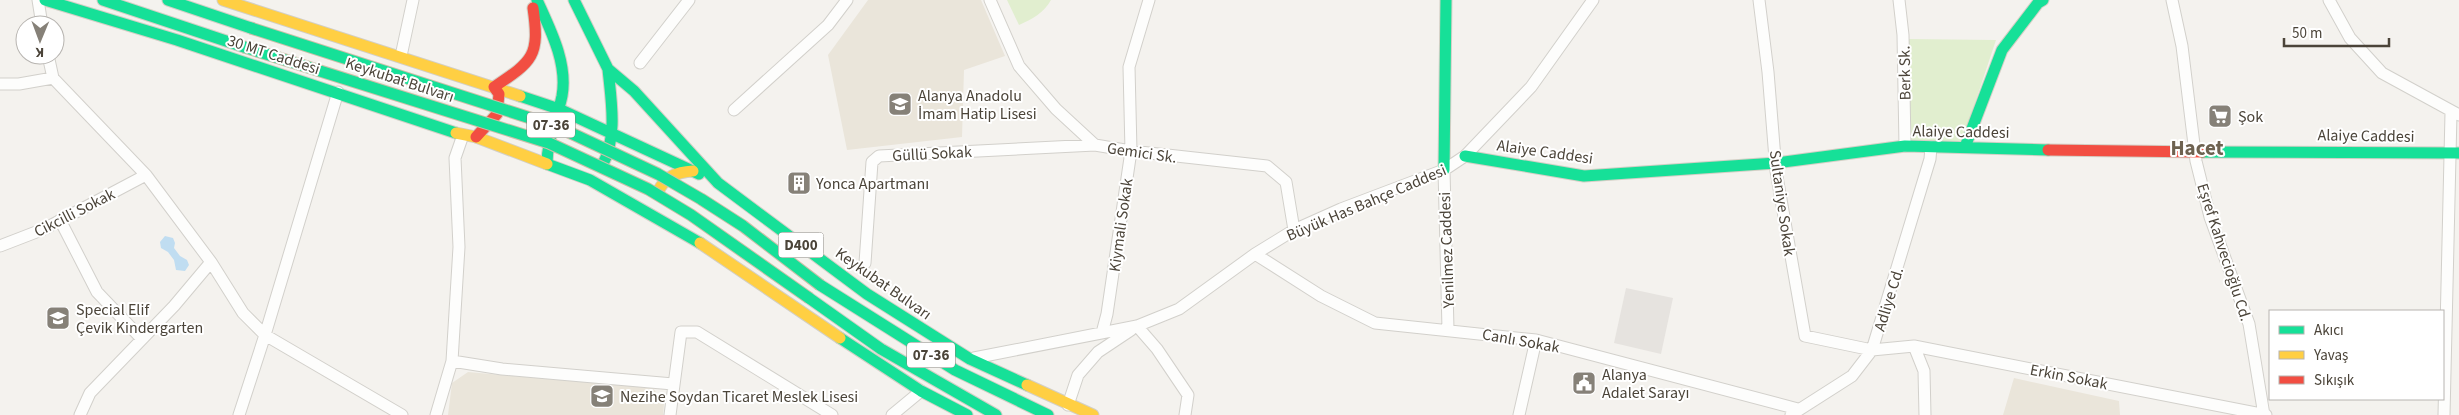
<svg xmlns="http://www.w3.org/2000/svg" width="2459" height="415" font-family="'Source Sans 3',sans-serif">
<rect width="100%" height="100%" fill="#f4f2ee"/>
<!-- education -->
<path fill="#eae5da" d="M868,0H981L1005,56L964,70L962,137L847,150L828,55Z
M468,372L653,388L664,404L663,415H448L452,383Z
M2014,378L2119,401L2120,415H2003Z"/>
<!-- green -->
<path fill="#e1eecf" d="M1007,0H1051C1044,13 1032,19 1019,25Z
M1908,39L1996,40L1962,142L1909,140Z"/>
<!-- parking -->
<path fill="#e6e3df" d="M1626,288L1673,298L1661,354L1614,343Z"/>
<!-- water -->
<path fill="#c0ddf1" d="M165,236L173,238L175,243L174,248L180,256L187,260L189,265L185,271L176,270L174,260L168,252L161,248L160,242Z"/>
<g fill="none" stroke-linecap="round" stroke-linejoin="round">
<!-- street casing -->
<g stroke="#d2d0cb" stroke-width="13">
<path id="street" d="M38,0L42,25
M990,0L1019,66L1056,109L1095,145L1131,151L1267,166L1286,182L1294,230
M1759,0L1768,72L1776,171L1805,336L1872,350L1914,346L2266,415
M1899,0L1903,35L1905,146
M2172,0L2182,46L2196,161L2210,217L2249,324L2264,415
M2329,0L2350,38L2382,73L2459,115
M48,55L53,78L146,175L211,262L243,313L265,335L402,415
M401,56L413,0
M640,63L689,0
M0,84H19L53,78
M734,110L828,25L847,0
M1444,170L1448,329
M60,220L97,292L141,338
M0,246L44,229L146,175
M1255,254L1321,296L1375,323L1536,340L1798,409
M865,263L872,162L879,156L1095,145
M1137,326L1157,349L1188,395L1185,415
M1102,333L1107,314L1131,151L1129,67L1149,0
M1914,346L1924,371L1925,415
M974,358L1137,326L1179,309L1255,254L1294,230L1341,209L1444,170L1465,156L1531,87L1593,0
M452,361L502,369L673,384
M1068,405L1078,375L1098,352L1131,330
M80,415L90,393L174,306L211,262
M239,415L265,335L338,92
M436,415L452,361L459,247L455,158L463,135
M670,415L681,332H697L832,415
M892,415L921,391
M1519,415L1536,340
M1791,415L1852,376L1872,350L1930,159L1931,147
M2444,415L2451,113"/>
</g>
<!-- fast casing -->
<g stroke="#d3cfc5" stroke-width="13">
<path id="fast" d="M45,0L177,40L456,133
M103,0L244,47
M168,0L251,28
M537,0C550,29 568,63 562,96C557,120 547,140 547,164L590,180L700,243
M574,0L608,69L634,91L718,183L867,294L970,359L1027,385
M520,96L559,109L699,174
M1965,147L2002,50L2038,3L2043,0
M2202,152L2459,153
M1465,156L1584,176L1776,163L1905,146L2048,150
M602,166C618,137 611,100 608,69
M1444,170L1446,0
M820,285L955,370L1048,415
M809,298L881,349L996,415
M840,338L921,391L967,415"/>
</g>
<!-- slow casing -->
<g stroke="#d3cfc5" stroke-width="13">
<path id="slow" d="M223,0L520,96
M456,133L476,137L547,164
M658,192C665,176 677,172 693,171
M700,243L840,338
M1027,385L1093,415"/>
</g>
<!-- jam casing -->
<g stroke="#d3cfc5" stroke-width="13">
<path id="jam" d="M476,137L497,114L499,94L494,87C533,61 540,56 533,8
M2048,150L2202,152"/>
</g>
<!-- street -->
<use href="#street" stroke="#fdfdfc" stroke-width="11"/>
<!-- fast -->
<use href="#fast" stroke="#16e098" stroke-width="11"/>
<!-- slow -->
<use href="#slow" stroke="#ffcf43" stroke-width="11"/>
<!-- jam -->
<use href="#jam" stroke="#f24e42" stroke-width="11"/>
<!-- fast-bridge casing -->
<g stroke="#ccbfa9" stroke-width="13" stroke-linecap="butt">
<path id="fast-bridge" d="M251,28L558,127L658,174L701,199L743,226L820,285
M244,47L549,143L648,189L691,215L809,298"/>
</g>
<!-- fast-bridge -->
<use href="#fast-bridge" stroke="#16e098" stroke-width="11"/>
</g>
<!-- icons -->
<defs>
<g id="school-square" transform="scale(1.25)"><rect x="-9" y="-9" width="18" height="18" rx="4" fill="#868178" stroke="#fff"/><path d="M0-5L7-2L0 1L-7-2ZM-4 1L0 2.5L4 1V4Q0 6-4 4Z" fill="#fff"/></g>
<g id="supermarket-square" transform="scale(1.25)"><rect x="-9" y="-9" width="18" height="18" rx="4" fill="#868178" stroke="#fff"/><path d="M-6-5.5h2.5l.6 2H6L4.5 2H-2.5L-4.4-4H-6ZM-1.5 3.2a1.3 1.3 0 1 0 .1 0ZM3 3.2a1.3 1.3 0 1 0 .1 0Z" fill="#fff"/></g>
<g id="building-square" transform="scale(1.25)"><rect x="-9" y="-9" width="18" height="18" rx="4" fill="#868178" stroke="#fff"/><path d="M-4-6H4V6H1V3H-1V6H-4ZM-2.5-4.3h1.7v1.8h-1.7ZM.8-4.3h1.7v1.8H.8ZM-2.5-1h1.7V.8h-1.7ZM.8-1h1.7V.8H.8Z" fill="#fff"/></g>
<g id="civic-square" transform="scale(1.25)"><rect x="-9" y="-9" width="18" height="18" rx="4" fill="#868178" stroke="#fff"/><path d="M-.6-6.5H3V-4.5H.6V-3L4-1V1h2V6H-6V1h2V-1L-.6-3ZM-1.2 2.5V6h2.4V2.5Z" fill="#fff"/></g>
</defs>
<g fill-rule="evenodd">
<use href="#school-square" x="900" y="104"/>
<use href="#supermarket-square" x="2220" y="116"/>
<use href="#building-square" x="799" y="183"/>
<use href="#school-square" x="58" y="318"/>
<use href="#civic-square" x="1584" y="383"/>
<use href="#school-square" x="602" y="396"/>
</g>
<g text-anchor="middle" stroke-width="4" stroke-linejoin="round" paint-order="stroke">
<!-- shield labels -->
<g fill="#fff" stroke="#817c74" stroke-width="1">
<rect x="527" y="112.5" width="48" height="25" rx="4"/>
<rect x="778.5" y="232.5" width="45" height="25" rx="4"/>
<rect x="907" y="342.5" width="48" height="25" rx="4"/>
</g>
<g font-size="15" font-weight="bold" fill="#4b4439">
<text x="551" y="130">07-36</text>
<text x="801" y="250">D400</text>
<text x="931" y="360">07-36</text>
</g>
<!-- street labels -->
<g font-size="16" fill="#4b4439" stroke="#fff">
<text transform="translate(274 54) rotate(18)" y="6">30 MT Caddesi</text>
<text transform="translate(1904 73) rotate(-91)" y="6">Berk Sk.</text>
<text transform="translate(400 79) rotate(18)" y="6">Keykubat Bulvarı</text>
<text transform="translate(1961 131) rotate(1)" y="6">Alaiye Caddesi</text>
<text transform="translate(2366 135) rotate(1)" y="6">Alaiye Caddesi</text>
<text transform="translate(1545 151) rotate(8)" y="6">Alaiye Caddesi</text>
<text transform="translate(1142 152) rotate(8)" y="6">Gemici Sk.</text>
<text transform="translate(932 153) rotate(-3)" y="6">Güllü Sokak</text>
<text transform="translate(1366 202) rotate(-23)" y="6">Büyük Has Bahçe Caddesi</text>
<text transform="translate(1783 203) rotate(82)" y="6">Sultaniye Sokak</text>
<text transform="translate(74 212) rotate(-27)" y="6">Cikcilli Sokak</text>
<text transform="translate(1120 225) rotate(-82)" y="6">Kiymali Sokak</text>
<text transform="translate(1446 250) rotate(-92)" y="6">Yenilmez Caddesi</text>
<text transform="translate(2225 252) rotate(72)" y="6">Eşref Kahvecioğlu Cd.</text>
<text transform="translate(884 283) rotate(35)" y="6">Keykubat Bulvarı</text>
<text transform="translate(1888 299) rotate(-73)" y="6">Adliye Cd.</text>
<text transform="translate(1521 340) rotate(10)" y="6">Canlı Sokak</text>
<text transform="translate(2069 376) rotate(11)" y="6">Erkin Sokak</text>
</g>
<!-- poi labels -->
<g font-size="16" fill="#4b4439" stroke="#fff" text-anchor="start">
<text x="918" y="101">Alanya Anadolu<tspan x="918" dy="18">İmam Hatip Lisesi</tspan></text>
<text x="2238" y="122">Şok</text>
<text x="816" y="189">Yonca Apartmanı</text>
<text x="76" y="315">Special Elif<tspan x="76" dy="18">Çevik Kindergarten</tspan></text>
<text x="1602" y="380">Alanya<tspan x="1602" dy="18">Adalet Sarayı</tspan></text>
<text x="620" y="402">Nezihe Soydan Ticaret Meslek Lisesi</text>
</g>
<!-- district labels -->
<g font-size="21" font-weight="bold" fill="#6e6250" stroke="#fff">
<text x="2197" y="155">Hacet</text>
</g>
</g>
<!-- legend -->
<rect x="2269" y="310" width="175" height="90" fill="#ffffff" stroke="#b7b4b0"/>
<rect x="2279" y="326" width="25" height="8" fill="#16e098" stroke="#b7b4b0"/>
<text x="2314" y="335" font-size="15" fill="#4b4439">Akıcı</text>
<rect x="2279" y="351" width="25" height="8" fill="#ffcf43" stroke="#b7b4b0"/>
<text x="2314" y="360" font-size="15" fill="#4b4439">Yavaş</text>
<rect x="2279" y="376" width="25" height="8" fill="#f24e42" stroke="#b7b4b0"/>
<text x="2314" y="385" font-size="15" fill="#4b4439">Sıkışık</text>
<!-- north arrow -->
<g transform="translate(40 40) rotate(181)"><circle r="24" fill="#ffffff" stroke="#b7b4b0"/>
<path d="M0-4L9 19L0 12L-9 19Z" fill="#868178"/>
<text y="-8" font-size="14" font-weight="bold" text-anchor="middle" fill="#4b4439">K</text>
</g>
<!-- scale -->
<path d="M2284 38v8h105v-8" fill="none" stroke="#4b4439" stroke-width="2.5"/>
<text x="2292" y="38" font-size="15" fill="#4b4439" stroke="#ffffff" stroke-width="4" paint-order="stroke">50 m</text>
</svg>
